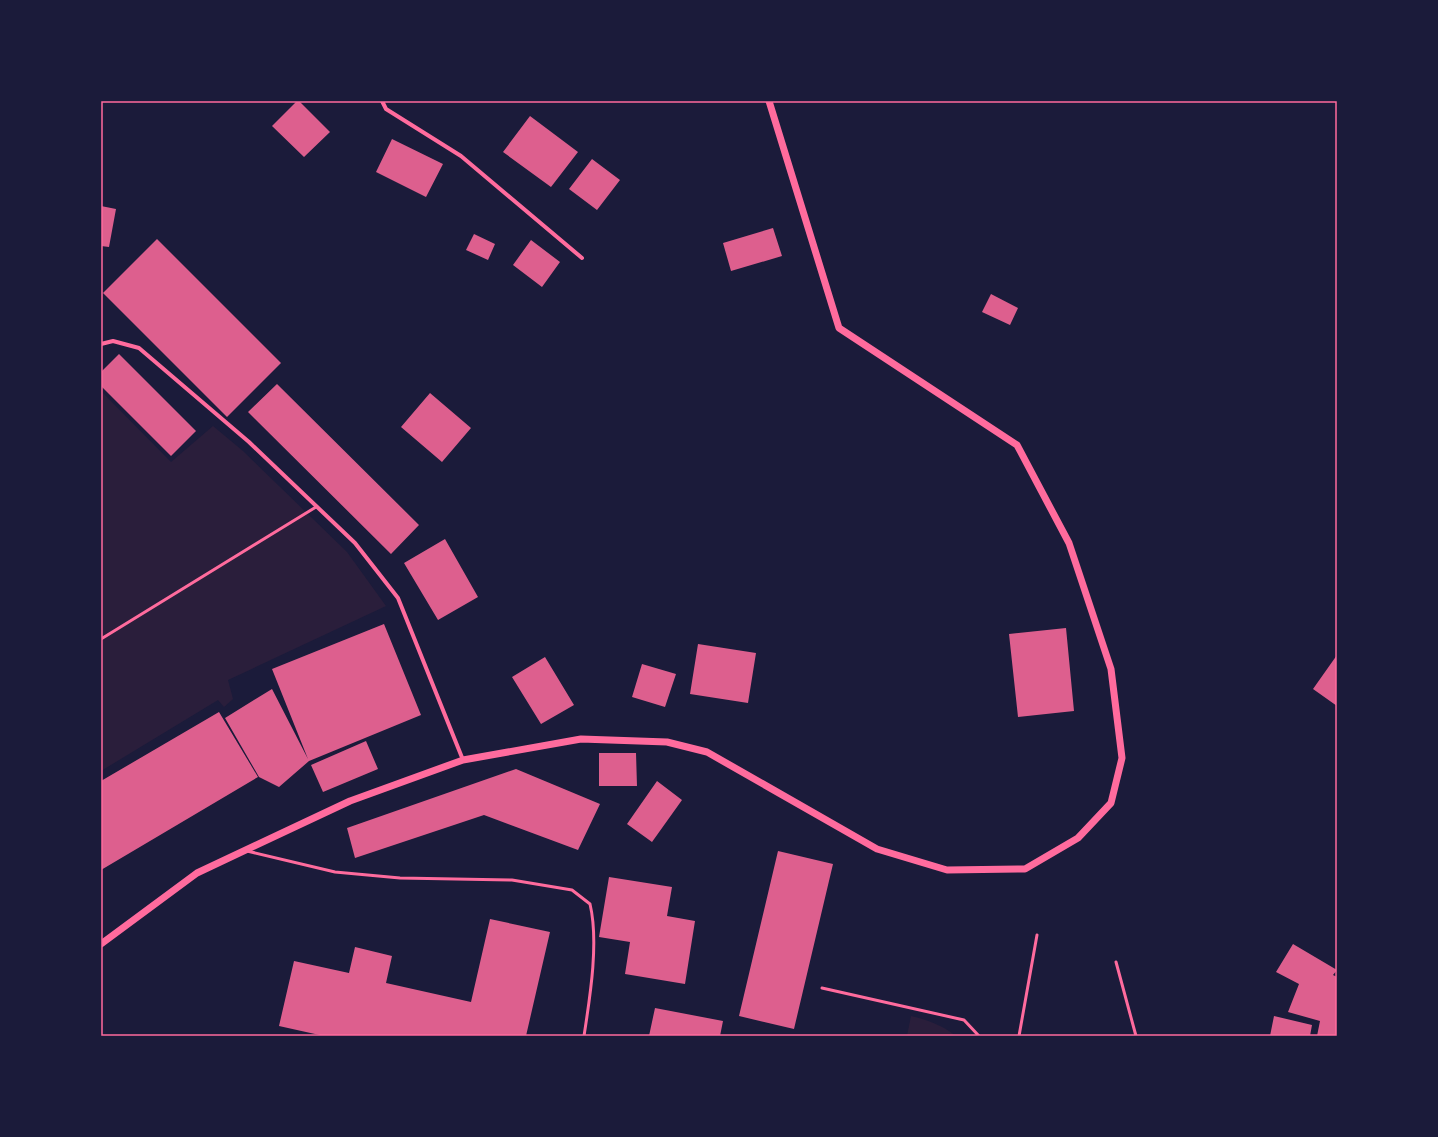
<svg xmlns="http://www.w3.org/2000/svg" width="1438" height="1137" font-family="'Roboto Serif',serif">
<rect width="100%" height="100%" fill="#1b1b3a"/>
<!-- green -->
<path fill="#2a1e3b" d="M101,391L171,462L213,426L243,451L347,552L386,606L228,680L233,699L224,707L218,700L101,771Z
M911,1016C928,1020 942,1025 956,1036H907Z"/>
<!-- building -->
<path fill="#dd5f8e" d="M297,101H299L330,132L304,157L272,126Z
M530,116L578,152L551,187L503,152Z
M392,139L443,164L426,197L376,172Z
M592,159L620,180L597,210L569,189Z
M101,206L116,209L109,247L101,246Z
M773,228L782,256L731,271L723,243Z
M474,234L495,244L488,260L466,250Z
M157,239L281,363L227,417L103,293Z
M531,240L560,262L542,287L513,265Z
M991,294L1018,308L1010,325L982,312Z
M119,354L196,431L171,456L101,386V372Z
M277,384L419,525L391,554L248,412Z
M430,393L471,428L442,462L401,427Z
M445,539L478,597L438,620L404,563Z
M384,624L421,715L309,761L279,787L259,777L225,718L272,689L308,759L272,669Z
M1066,628L1074,711L1018,717L1009,634Z
M698,644L756,653L748,703L690,694Z
M1337,655V706L1313,689Z
M545,657L574,705L541,724L512,677Z
M642,664L676,674L665,707L632,697Z
M219,712L258,777L101,870V781Z
M366,741L378,769L323,792L311,765Z
M599,753H636L637,786H599Z
M516,769L600,804L578,850L484,815L355,858L347,828Z
M657,781L682,800L652,842L627,824Z
M778,851L833,864L794,1029L739,1016Z
M609,877L672,887L667,916L695,921L685,984L625,974L630,942L599,937Z
M490,919L550,932L526,1036H324L279,1026L294,961L349,973L355,947L392,956L386,983L471,1002Z
M1293,944L1337,970L1333,975L1337,977V1036H1317L1320,1021L1288,1012L1299,984L1276,972Z
M655,1008L723,1021L720,1036H649Z
M1274,1016L1312,1025L1310,1036H1270Z"/>
<g fill="none" stroke-linecap="round" stroke-linejoin="round">
<!-- service -->
<path stroke="#ff6b9d" stroke-width="3" d="M101,639L316,507
M247,851L335,872L400,878L512,880L572,890L590,904C599,942 590,997 584,1036
M1116,962L1136,1036
M822,988L964,1020L979,1036
M1019,1036L1037,935"/>
<!-- minor -->
<path stroke="#ff6b9d" stroke-width="4" d="M382,101L386,109L461,156L582,258
M101,344L113,341L139,348L249,442L355,543L398,598L463,760"/>
<!-- tertiary -->
<path stroke="#ff6b9d" stroke-width="7" d="M101,944L197,873L350,801L463,760L581,739L667,742L707,752L877,849L947,870L1025,869L1078,838L1111,803L1122,758L1111,669L1069,543L1017,445L839,328L769,101"/>
</g>
<!-- border -->
<rect width="1438" height="1137" fill="none" stroke="#1b1b3a" stroke-width="204"/>
<rect x="102" y="102" width="1234" height="933" fill="none" stroke="#ff6b9d" stroke-width="1.5"/>
</svg>
